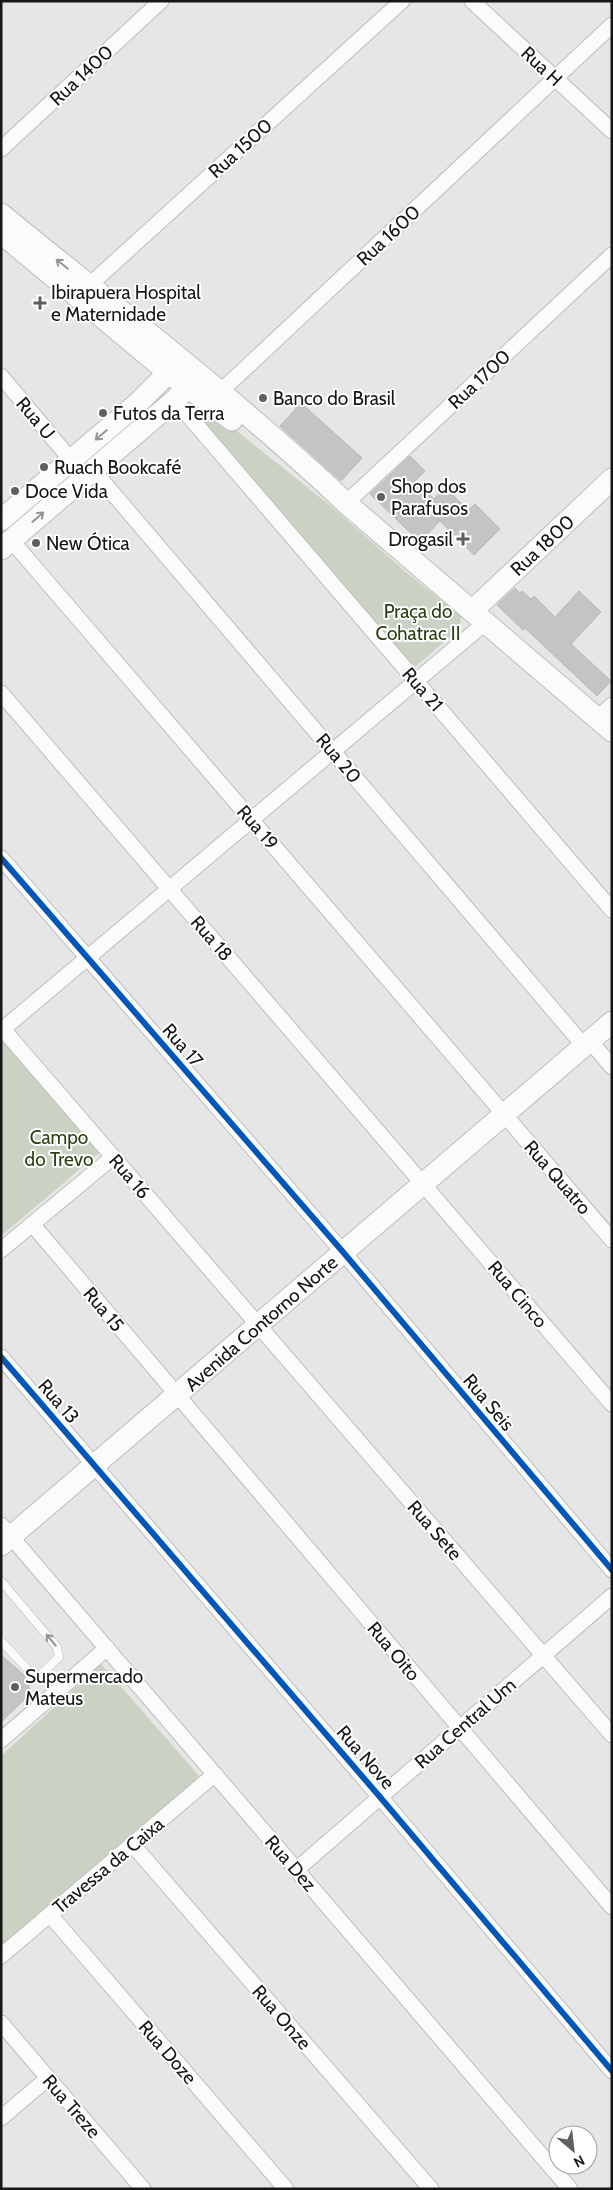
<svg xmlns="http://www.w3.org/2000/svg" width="613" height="2190" font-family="Cabin,sans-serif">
<rect width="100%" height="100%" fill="#e6e6e7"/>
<!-- green -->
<path fill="#cad3c3" d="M198,400L332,507L406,572L461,616L460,628L415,667L302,544L191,409Z
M1,1039L100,1152L1,1236Z
M101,1664L201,1778L1,1947V1756Z"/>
<!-- building -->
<path fill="#c4c4c5" stroke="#b7b7b8" d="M301,403L362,458L341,481L280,426Z
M410,456L425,471L415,481L434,499L445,487L468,510L475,504L500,529L474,555L440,521L420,542L370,494Z
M515,588L520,593L522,591L531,599L534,596L555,617L579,591L601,612L571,644L611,681L597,696L525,628L523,630L497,605Z
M1,1655L24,1675L30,1690L27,1697L1,1722Z"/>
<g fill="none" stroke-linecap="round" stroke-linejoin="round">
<!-- lane casing -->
<g stroke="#bdbdbe" stroke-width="9">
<path id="lane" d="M1,1581L57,1647L59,1657L40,1675L35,1677L1,1641"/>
</g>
<!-- street casing -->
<g stroke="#bdbdbe" stroke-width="17">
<path id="street" d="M472,1L612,131
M1,149L161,1
M83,291L402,1
M1,376L71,460
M220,392L612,25
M175,400L612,910
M93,470L584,1046
M346,503L612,255
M11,540L612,1240
M1,693L612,1404
M597,719L612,705
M1,858L343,1252L612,1570
M1,1027L612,1735
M3,1029L485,623
M590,1041L612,1067
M32,1224L612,1907
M1,1250L113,1157
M1,1357L380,1797L612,2071
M1,1525L570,2189
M1,1740L107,1648
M132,1844L431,2189
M296,1870L612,1596
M50,1915L286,2189
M1,1956L215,1774
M1,2023L143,2189
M1,2118L48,2078"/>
</g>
<!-- secondary casing -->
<g stroke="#bdbdbe" stroke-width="23">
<path id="secondary" d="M1,214C117,309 237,400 346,503L612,731
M1,233L169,373L232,420
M1,520L138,403L179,362
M1,549L175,400L197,378
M472,611L612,479
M1,1545L612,1022"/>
</g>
<!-- lane -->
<use href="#lane" stroke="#fbfbfb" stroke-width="8"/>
<!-- street -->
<use href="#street" stroke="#fbfbfb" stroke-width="15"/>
<!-- secondary -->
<use href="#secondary" stroke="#fbfbfb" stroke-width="21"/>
<!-- cycleway casing -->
<g stroke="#fff" stroke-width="9">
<path id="cycleway" d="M1,858L343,1252L612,1570
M1,1357L380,1797L612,2071"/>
</g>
<!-- cycleway -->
<use href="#cycleway" stroke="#0057b8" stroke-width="6"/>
</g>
<!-- one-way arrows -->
<defs><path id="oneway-shaft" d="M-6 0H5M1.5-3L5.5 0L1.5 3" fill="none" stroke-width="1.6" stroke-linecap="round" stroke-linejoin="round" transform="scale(1.25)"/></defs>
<g stroke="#949494">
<use href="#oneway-shaft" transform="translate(62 264) rotate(-141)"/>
<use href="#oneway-shaft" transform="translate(101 435) rotate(140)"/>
<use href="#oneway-shaft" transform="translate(38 517) rotate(-41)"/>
<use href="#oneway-shaft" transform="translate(51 1640) rotate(-130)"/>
</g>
<!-- markers -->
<g fill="#5f5f5f" stroke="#fff" stroke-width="2">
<path d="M37.5 295.5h5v5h5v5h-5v5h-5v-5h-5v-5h5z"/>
<circle cx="263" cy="398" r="5"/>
<circle cx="103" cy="413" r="5"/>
<circle cx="44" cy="467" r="5"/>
<circle cx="15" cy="491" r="5"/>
<circle cx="381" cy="497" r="5"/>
<path d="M460.5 531.5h5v5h5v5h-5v5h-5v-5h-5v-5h5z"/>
<circle cx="36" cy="543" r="5"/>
<circle cx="15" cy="1687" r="5"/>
</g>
<g text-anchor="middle" stroke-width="4" stroke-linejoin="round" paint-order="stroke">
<!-- street labels -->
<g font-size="19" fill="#161616" stroke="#fff">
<text transform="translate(542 66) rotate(43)" y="7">Rua H</text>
<text transform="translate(81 75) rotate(-43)" y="7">Rua 1400</text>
<text transform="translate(240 148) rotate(-42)" y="7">Rua 1500</text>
<text transform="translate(388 235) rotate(-43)" y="7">Rua 1600</text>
<text transform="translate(479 379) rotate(-43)" y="7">Rua 1700</text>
<text transform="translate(36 418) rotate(50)" y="7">Rua U</text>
<text transform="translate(542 545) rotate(-43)" y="7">Rua 1800</text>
<text transform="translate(423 689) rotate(49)" y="7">Rua 21</text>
<text transform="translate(339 758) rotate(50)" y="7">Rua 20</text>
<text transform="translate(258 827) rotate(49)" y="7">Rua 19</text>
<text transform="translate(212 938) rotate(49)" y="7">Rua 18</text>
<text transform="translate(183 1045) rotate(49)" y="7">Rua 17</text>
<text transform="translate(130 1176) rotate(49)" y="7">Rua 16</text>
<text transform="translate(558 1177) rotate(49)" y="7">Rua Quatro</text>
<text transform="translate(518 1294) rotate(50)" y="7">Rua Cinco</text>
<text transform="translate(104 1309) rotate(50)" y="7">Rua 15</text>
<text transform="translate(261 1323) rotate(-41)" y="7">Avenida Contorno Norte</text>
<text transform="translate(59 1401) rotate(49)" y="7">Rua 13</text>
<text transform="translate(489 1402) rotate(50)" y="7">Rua Seis</text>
<text transform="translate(435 1530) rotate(49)" y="7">Rua Sete</text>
<text transform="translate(394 1651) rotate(50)" y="7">Rua Oito</text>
<text transform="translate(465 1723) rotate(-41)" y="7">Rua Central Um</text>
<text transform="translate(366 1757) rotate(49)" y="7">Rua Nove</text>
<text transform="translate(291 1863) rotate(49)" y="7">Rua Dez</text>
<text transform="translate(108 1865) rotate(-40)" y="7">Travessa da Caixa</text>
<text transform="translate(282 2017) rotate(49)" y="7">Rua Onze</text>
<text transform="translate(168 2052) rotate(49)" y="7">Rua Doze</text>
<text transform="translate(72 2106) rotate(49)" y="7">Rua Treze</text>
</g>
<!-- poi labels -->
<g font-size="19" fill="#161616" stroke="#fff" text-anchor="start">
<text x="51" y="299">Ibirapuera Hospital<tspan x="51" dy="22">e Maternidade</tspan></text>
<text x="273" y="405">Banco do Brasil</text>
<text x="113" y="420">Futos da Terra</text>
<text x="54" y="474">Ruach Bookcafé</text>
<text x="391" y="493">Shop dos<tspan x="391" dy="22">Parafusos</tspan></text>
<text x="25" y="498">Doce Vida</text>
<text x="453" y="546" text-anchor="end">Drogasil</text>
<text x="46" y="550">New Ótica</text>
<text x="25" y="1683">Supermercado<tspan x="25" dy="22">Mateus</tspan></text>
</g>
<!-- park labels -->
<g font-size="19" fill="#293f0f" stroke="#fff">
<text x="418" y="618">Praça do<tspan x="418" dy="22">Cohatrac II</tspan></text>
<text x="59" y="1144">Campo<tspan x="59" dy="22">do Trevo</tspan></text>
</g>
</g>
<!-- border -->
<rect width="613" height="2190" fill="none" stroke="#161616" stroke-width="5"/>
<!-- north arrow -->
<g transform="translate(573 2150) rotate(152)"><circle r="24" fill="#ffffff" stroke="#a2a2a2"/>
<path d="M0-4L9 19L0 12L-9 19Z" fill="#5f5f5f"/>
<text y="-8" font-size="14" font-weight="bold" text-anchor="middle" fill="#161616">N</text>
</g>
</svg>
